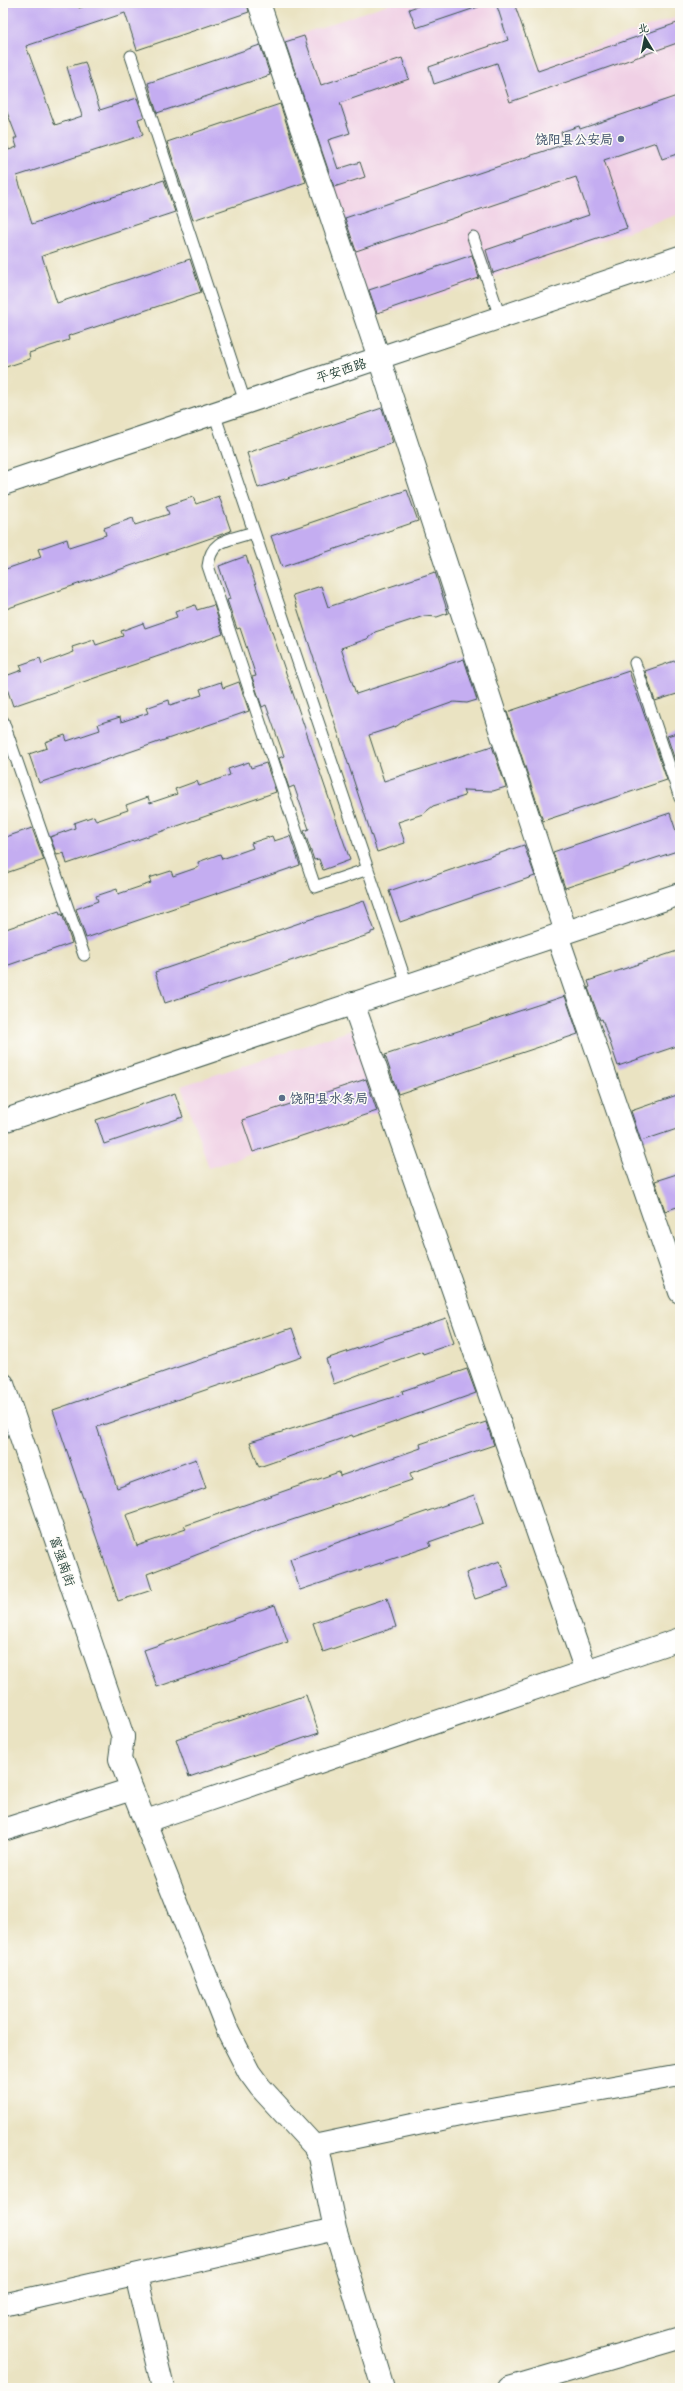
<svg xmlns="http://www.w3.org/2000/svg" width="683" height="2391" font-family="Dekko,'LXGW WenKai TC',sans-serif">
<rect width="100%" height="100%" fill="#fdfcf7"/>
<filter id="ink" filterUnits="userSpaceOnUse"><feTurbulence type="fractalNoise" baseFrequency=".025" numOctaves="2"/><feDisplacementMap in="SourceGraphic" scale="8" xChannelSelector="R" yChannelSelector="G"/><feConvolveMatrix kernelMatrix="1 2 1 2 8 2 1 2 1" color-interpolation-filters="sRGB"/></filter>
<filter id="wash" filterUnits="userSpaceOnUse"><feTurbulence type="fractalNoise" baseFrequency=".012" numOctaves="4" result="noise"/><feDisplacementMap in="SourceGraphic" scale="16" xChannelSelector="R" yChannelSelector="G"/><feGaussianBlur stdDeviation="0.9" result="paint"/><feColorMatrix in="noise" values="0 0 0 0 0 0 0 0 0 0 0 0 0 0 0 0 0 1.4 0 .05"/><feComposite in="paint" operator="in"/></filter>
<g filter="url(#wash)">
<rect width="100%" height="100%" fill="#eae3c2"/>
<!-- built -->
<path fill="#f0d0e5" d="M391,3H516L537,64L680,16V214L372,318L278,42Z
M355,1029L382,1111L209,1168L181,1086Z"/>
<g id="blocks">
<!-- building -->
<path fill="#c4adf1" d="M3,3H78L79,8L94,3H247L249,12L137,50L125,13L26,46L55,125L82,116L67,67L85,62L100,110L137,98L144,117L138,119L143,135L17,176L32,224L164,180L175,212L42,256L57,303L190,259L201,292L68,336L69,340L29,353L30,359L3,368V142H6L9,150L17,147L14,138H17L3,102Z
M427,3H481V6L416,28L409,9Z
M496,3H514L538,71L680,22V42L510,102L497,63L434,84L429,67L508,40Z
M304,36L321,85L402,58L409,79L340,103L350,133L328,140L338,169L360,162L365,177L334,187L285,42Z
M260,45L270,75L157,113L148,83Z
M680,95V153L662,159L656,142L604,160L627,228L493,273L486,250L589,215L576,177L356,251L345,218L565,144L561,132L579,126L580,129Z
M280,104L306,182L193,220L167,142Z
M472,255L479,278L377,313L369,290Z
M382,408L393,443L258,488L247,453Z
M407,490L418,521L282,567L271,536Z
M219,496L231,531L3,610V570L41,557L38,549L67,539L69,547L106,535L104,528L133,518L135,525L169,514L166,506L193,497L196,504Z
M246,556L350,860L323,870L319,859L314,860L304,831L309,829L294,786L289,788L279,758L284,756L266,705L262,707L252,677L256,676L240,628L237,629L227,600L230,599L219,566Z
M435,572L448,613L437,617L424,616L375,632L367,639L341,648L356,694L464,659L477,700L467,703L454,702L406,719L397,726L369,735L384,781L492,746L506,787L493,791L463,790L465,796L433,806L423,814L398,822L405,843L377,852L293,595L321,586L328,607Z
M195,605L197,610L214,605L223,634L13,706L3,677L22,670L20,665L40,658L42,664L74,652L72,647L94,640L96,645L123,636L121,631L143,623L145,628L177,617L175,612Z
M680,659V693L655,701L645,671Z
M629,671L667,780L543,821L507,712Z
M221,682L223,688L239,682L249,711L39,783L29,754L47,748L45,742L65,735L67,741L100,730L98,724L120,717L121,722L148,713L146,708L169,700L170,705L202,695L200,689Z
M680,732V775L667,736Z
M249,762L251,768L266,763L276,792L67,864L64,853L57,855L50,837L75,828L74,823L94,816L96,821L128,810L126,805L148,797L150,803L177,794L175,789L197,781L199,786L230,775L228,769Z
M670,813L680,843V850L565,888L553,852Z
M32,828L44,860L3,874V838Z
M272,836L274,841L290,836L300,865L86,938L76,909L98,901L96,896L117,889L118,894L151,883L149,878L171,871L173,876L199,867L198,862L220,854L222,859L253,848L251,843Z
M524,845L535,876L400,922L389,891Z
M364,901L375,931L371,932V934L165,1003L155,972Z
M59,911L60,915L62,914L72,943L3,967V930Z
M680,950V1045L618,1066L602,1019L600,1020L588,988L590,987L588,981Z
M565,996L578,1034L398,1094L385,1055Z
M366,1079L377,1111L253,1152L242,1120Z
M175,1093L183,1117L104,1144L96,1120Z
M680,1094V1128L641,1141L631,1111Z
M680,1173V1206L665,1211L655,1181Z
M446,1318L454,1343L423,1354L422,1351L334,1384L326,1359Z
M292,1328L302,1357L97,1427L117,1488L196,1459L206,1488L126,1515L137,1546L186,1529L184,1526L267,1497L339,1472L340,1476L421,1448L420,1444L486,1422L494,1445L410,1473L412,1480L253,1533L147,1574L152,1590L118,1601L53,1410Z
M467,1369L476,1393L353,1437L352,1435L259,1467L250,1442L403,1394L402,1391Z
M474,1495L483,1523L429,1542L431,1546L300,1590L290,1559Z
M500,1561L509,1588L475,1599L466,1573Z
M387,1598L396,1627L323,1652L313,1623Z
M275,1605L288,1642L157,1687L144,1650Z
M306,1695L319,1733L189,1777L176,1739Z"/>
</g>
</g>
<g filter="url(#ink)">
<use href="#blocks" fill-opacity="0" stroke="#3d5649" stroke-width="1"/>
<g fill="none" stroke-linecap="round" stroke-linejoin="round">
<!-- service casing -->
<g stroke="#3d5649" stroke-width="13">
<path id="service" d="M131,56L245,402
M473,237L500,317
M214,413L407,985
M254,532C231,540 211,538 208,566L315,887L368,869
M635,663L680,798
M3,721L84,955"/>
</g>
<!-- minor casing -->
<g stroke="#3d5649" stroke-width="24">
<path id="minor" d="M259,3L379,358L566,932
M557,935L680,1292
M353,1003L586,1671
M123,1737L120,1759L228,2031L249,2072L260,2087L314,2146L320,2157L335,2229L383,2388
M146,1821L680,1639
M3,1830L132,1789
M314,2146L469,2113L680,2075
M136,2275L163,2388
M3,2305L335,2229
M509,2388L680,2338"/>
</g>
<!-- tertiary casing -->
<g stroke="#3d5649" stroke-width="24">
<path id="tertiary" d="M3,1121L680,894
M3,1384L123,1737"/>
</g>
<!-- secondary casing -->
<g stroke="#3d5649" stroke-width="24">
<path id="secondary" d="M3,484L680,257"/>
</g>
<!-- service -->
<use href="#service" stroke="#fff" stroke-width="11"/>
<!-- minor -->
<use href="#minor" stroke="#fff" stroke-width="22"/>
<!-- tertiary -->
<use href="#tertiary" stroke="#fff" stroke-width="22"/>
<!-- secondary -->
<use href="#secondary" stroke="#fff" stroke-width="22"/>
</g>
</g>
<!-- markers -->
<g fill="#5c6f8a" stroke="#fdfcf7" stroke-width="1.5">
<circle cx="621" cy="139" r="4"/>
<circle cx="282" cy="1098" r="4"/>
</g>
<g text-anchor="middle" stroke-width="3" stroke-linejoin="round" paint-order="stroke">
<!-- service labels -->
<g font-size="13" font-weight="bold" fill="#4e5e75" stroke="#fdfcf7" text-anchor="end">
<text x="613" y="144">饶阳县公安局</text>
<text x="290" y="1103" text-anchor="start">饶阳县水务局</text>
</g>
<!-- street labels -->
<g font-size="13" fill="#1f3d34" stroke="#fdfcf7">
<text transform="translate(341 370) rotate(-18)" y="5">平安西路</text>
<text transform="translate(63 1561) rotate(71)" y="5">富强南街</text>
</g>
</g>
<!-- margin -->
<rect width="683" height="2391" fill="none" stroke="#fdfcf7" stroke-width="16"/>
<!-- north arrow -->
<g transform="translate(645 38) rotate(350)" stroke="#fdfcf7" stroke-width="3" paint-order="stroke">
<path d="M0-3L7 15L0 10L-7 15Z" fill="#1f3d34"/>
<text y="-6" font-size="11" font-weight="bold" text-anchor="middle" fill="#1f3d34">北</text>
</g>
</svg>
